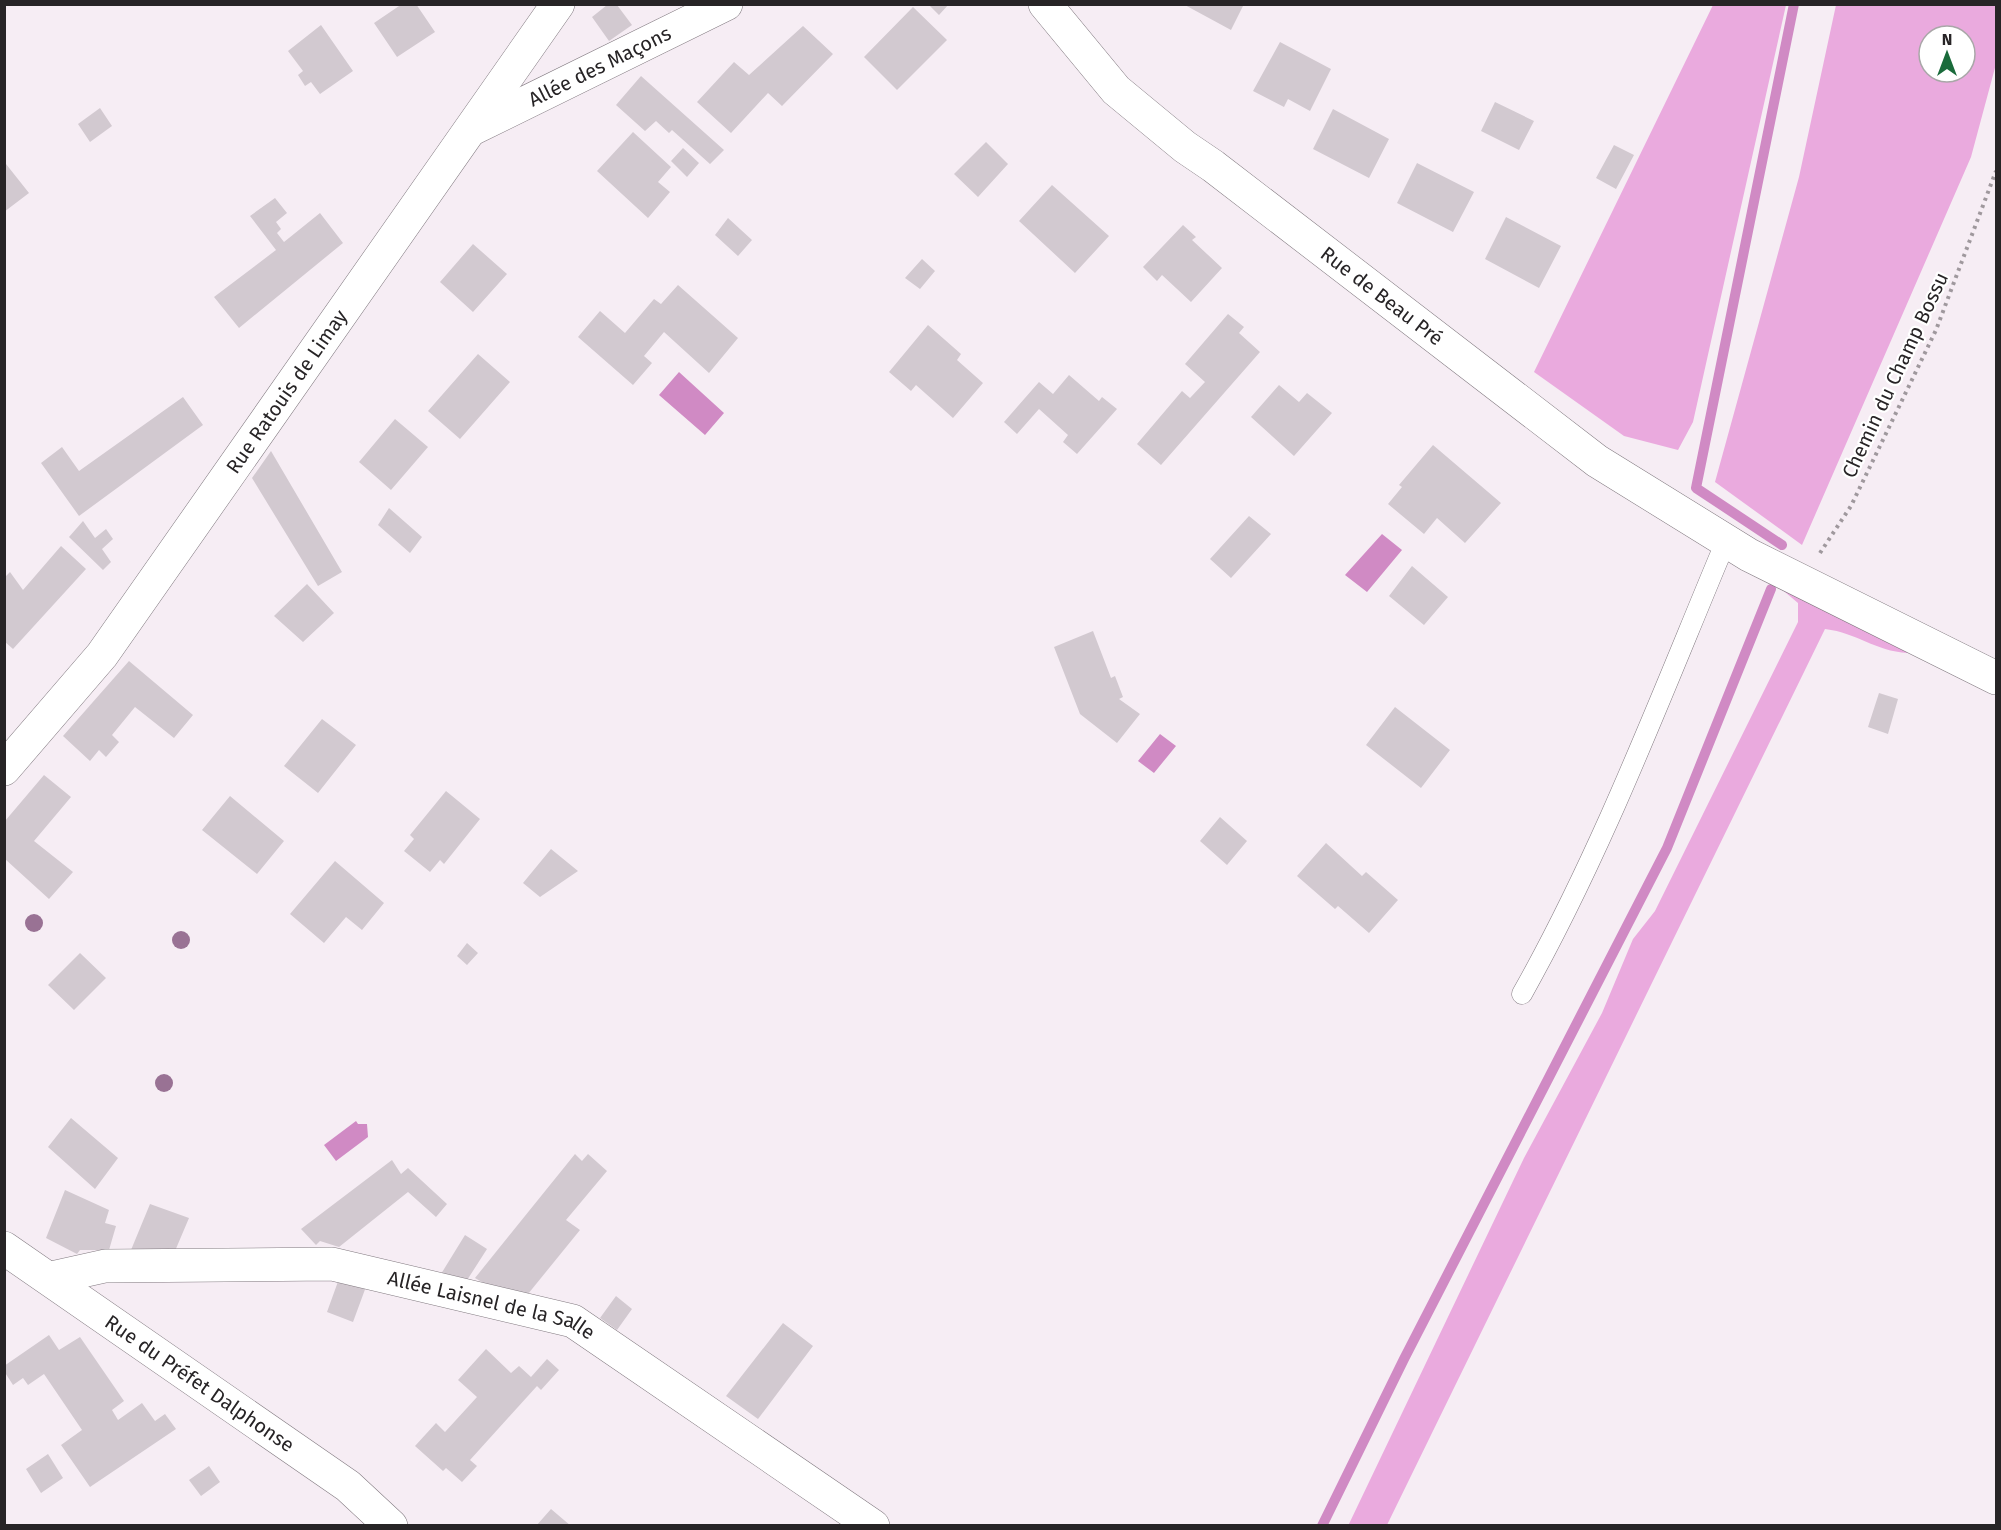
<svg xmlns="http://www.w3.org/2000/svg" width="2001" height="1530" font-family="'Fira Sans',sans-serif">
<rect width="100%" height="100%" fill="#f6edf4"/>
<!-- green -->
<path fill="#eaaade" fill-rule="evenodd" d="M1713,5H1786L1693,422L1678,450L1624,436L1534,372Z
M1836,5H1996V64L1971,157L1802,545L1715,482L1799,177ZM1929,36H1965V72H1929Z
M1779,587L1898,644L1908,653C1874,651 1858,633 1825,629L1387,1525L1348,1526L1524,1158L1602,1013L1633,939L1655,911L1798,622V603Z"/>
<!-- water -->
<path fill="#d08ac4" d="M679,372L724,413L705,435L659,395Z
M1382,534L1402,550L1367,592L1345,575Z
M1160,734L1176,746L1154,773L1138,761Z
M356,1121L358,1124H367L368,1137L336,1161L324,1145Z"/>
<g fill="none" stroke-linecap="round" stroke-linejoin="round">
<!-- stream -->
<path stroke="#d08ac4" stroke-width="10" d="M1782,545L1696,488L1794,4
M1322,1526L1404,1359L1667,848L1771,589"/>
</g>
<!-- building -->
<path fill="#d2c9d0" d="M402,4H416L435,32L397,57L374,23Z
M928,4H949L939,15Z
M1183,4H1244L1231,30Z
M607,5H617L632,25L609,41L592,17Z
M913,7L947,40L897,90L864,57Z
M321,25L353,71L320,94L311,82L305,86L298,75L303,71L288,51Z
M803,26L833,54L782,106L768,93L731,133L697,102L734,62L749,75Z
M1280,42L1331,69L1310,111L1288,99L1284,107L1253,91Z
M641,76L724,150L710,164L672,130L669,133L656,121L645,131L616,105Z
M1495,102L1534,121L1519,150L1481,131Z
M100,108L112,126L90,142L78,124Z
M1333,109L1389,139L1369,178L1313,149Z
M633,132L671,167L658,182L670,192L648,218L597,171Z
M986,142L1008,164L978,197L954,174Z
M1614,145L1634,155L1616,189L1596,178Z
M683,148L699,163L687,177L671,161Z
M1417,163L1474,192L1453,232L1397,203Z
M6,164L29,193L4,212V165Z
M1052,185L1109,236L1075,273L1019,221Z
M275,198L287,213L276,222L281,229L277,233L284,242L320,213L343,243L239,328L214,297L276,250L250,216Z
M1506,217L1561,246L1539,288L1485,259Z
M728,218L752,240L738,256L715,235Z
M1183,225L1196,237L1192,240L1222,268L1191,302L1162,275L1157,281L1143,267Z
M473,244L507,274L473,312L440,282Z
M922,259L935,271L920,289L905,278Z
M678,285L738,338L709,373L664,332L644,356L652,363L633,385L578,337L600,311L625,333L654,299L661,304Z
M1228,314L1244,327L1239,333L1260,352L1161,465L1137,444L1182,391L1190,398L1205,382L1185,364Z
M928,325L961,354L957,360L983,383L953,418L916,385L911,391L889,372Z
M478,354L510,382L460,439L428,411Z
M1069,375L1099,401L1102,397L1117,409L1077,454L1063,442L1068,435L1039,409L1017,434L1004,422L1039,382L1053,394Z
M1279,385L1299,402L1307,393L1332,413L1294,456L1251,417Z
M183,397L203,425L79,516L41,463L62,447L79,471Z
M395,419L428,447L391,490L359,462Z
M1433,445L1501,503L1465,543L1437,518L1424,534L1388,504L1402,487L1399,485Z
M271,451L342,572L318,586L252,478Z
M389,508L422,537L410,553L378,525Z
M1249,516L1271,534L1231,578L1210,559Z
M83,521L95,538L106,529L113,539L102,549L111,562L103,570L69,537Z
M61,546L86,569L13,649L4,641V578L10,572L23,590Z
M1412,566L1448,597L1424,625L1389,596Z
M307,584L334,613L303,642L274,616Z
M1093,631L1111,678L1115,676L1123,697L1119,699L1140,714L1117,743L1080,714L1054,647Z
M129,661L193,715L174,738L135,707L112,735L119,742L106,757L99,750L90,761L63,736Z
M1879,693L1898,699L1888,734L1868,727Z
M1395,707L1450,750L1421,788L1366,745Z
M322,719L356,745L318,793L284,766Z
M44,775L71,797L34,841L73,872L49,899L5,859V821Z
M446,791L480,819L444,864L440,860L430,872L404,851L414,839L410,835Z
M230,796L284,841L257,874L202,830Z
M1220,817L1247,841L1227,865L1200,841Z
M1326,843L1362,876L1366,872L1398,900L1369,933L1338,906L1335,909L1297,876Z
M551,849L578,871L540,897L523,883Z
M335,861L384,903L362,930L346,917L324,943L290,914Z
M467,943L478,953L467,965L457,956Z
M80,953L106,978L74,1010L48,985Z
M71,1118L118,1158L95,1189L48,1147Z
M575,1154L582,1161L588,1154L607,1171L566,1220L580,1230L528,1294L492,1288L475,1278Z
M392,1160L401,1174L408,1168L447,1204L436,1217L408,1192L339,1247L320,1241L316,1245L301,1229Z
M65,1190L109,1210L105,1223L116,1226L109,1250H80L77,1254L46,1238Z
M150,1204L189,1218L175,1251L131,1250Z
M465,1235L487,1249L462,1288L441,1274Z
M340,1276L367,1284L353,1322L327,1312Z
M616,1296L632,1309L617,1330L600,1318Z
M783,1323L813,1346L758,1419L726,1396Z
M49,1335L59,1350L80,1337L124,1401L112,1410L118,1420L142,1403L155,1421L165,1414L176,1429L90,1487L61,1445L82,1430L44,1374L28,1385L23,1378L13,1385L4,1371V1366Z
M486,1349L511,1373L519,1366L531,1377L547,1359L559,1370L541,1390L537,1386L470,1460L477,1466L462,1482L446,1468L443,1471L415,1446L436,1423L445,1432L477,1397L458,1380Z
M48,1454L63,1478L41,1493L26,1469Z
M209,1466L220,1482L201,1496L189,1480Z
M551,1509L571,1526H536Z"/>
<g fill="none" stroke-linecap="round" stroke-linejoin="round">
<!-- service casing -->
<g stroke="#827a80" stroke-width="21">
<path id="service" d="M1522,994C1603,850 1662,693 1726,541"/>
</g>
<!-- minor casing -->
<g stroke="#827a80" stroke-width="34">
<g id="minor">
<path id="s1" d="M1045,4L1116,90L1185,147L1213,166L1597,461L1749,555L1996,678"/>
<path id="s2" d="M474,128L726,4"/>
<path id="s3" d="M4,769L102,655L558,4"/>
<path id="s4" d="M4,1248L348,1486L391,1526"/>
<path id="s5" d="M51,1278L105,1266L332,1264L573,1321L873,1526"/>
</g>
</g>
<!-- path -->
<path stroke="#9f989d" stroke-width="4" stroke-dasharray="3 4.5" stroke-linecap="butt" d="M1820,553L1851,506L1936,330L1996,171"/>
<!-- service -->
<use href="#service" stroke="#fff" stroke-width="20"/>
<!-- minor -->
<use href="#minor" stroke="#fff" stroke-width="33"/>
</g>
<!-- trees -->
<g fill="#997294">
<circle cx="34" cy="923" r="9"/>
<circle cx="181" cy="940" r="9"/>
<circle cx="164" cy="1083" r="9"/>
</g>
<g text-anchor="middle" stroke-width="4.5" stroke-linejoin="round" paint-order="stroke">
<!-- street labels -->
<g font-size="20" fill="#272426" stroke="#fff">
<text dy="7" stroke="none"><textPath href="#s2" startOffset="140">Allée des Maçons</textPath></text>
<text dy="7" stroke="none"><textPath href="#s1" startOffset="448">Rue de Beau Pré</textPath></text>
<text transform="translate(1895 375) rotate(-65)" y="7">Chemin du Champ Bossu</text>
<text dy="7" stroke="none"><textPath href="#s3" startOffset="472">Rue Ratouis de Limay</textPath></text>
<text dy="7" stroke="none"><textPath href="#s5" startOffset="447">Allée Laisnel de la Salle</textPath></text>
<text dy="7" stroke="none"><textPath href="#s4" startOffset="238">Rue du Préfet Dalphonse</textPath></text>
</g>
</g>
<!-- border -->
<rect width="2001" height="1530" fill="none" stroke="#272426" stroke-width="12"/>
<!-- north arrow -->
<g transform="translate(1947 54)"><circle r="28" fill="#ffffff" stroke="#a9a7a8" stroke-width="1.5"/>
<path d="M0-4.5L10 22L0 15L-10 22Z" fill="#1a6b3b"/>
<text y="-9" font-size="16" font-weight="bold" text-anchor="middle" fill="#272426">N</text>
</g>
</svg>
